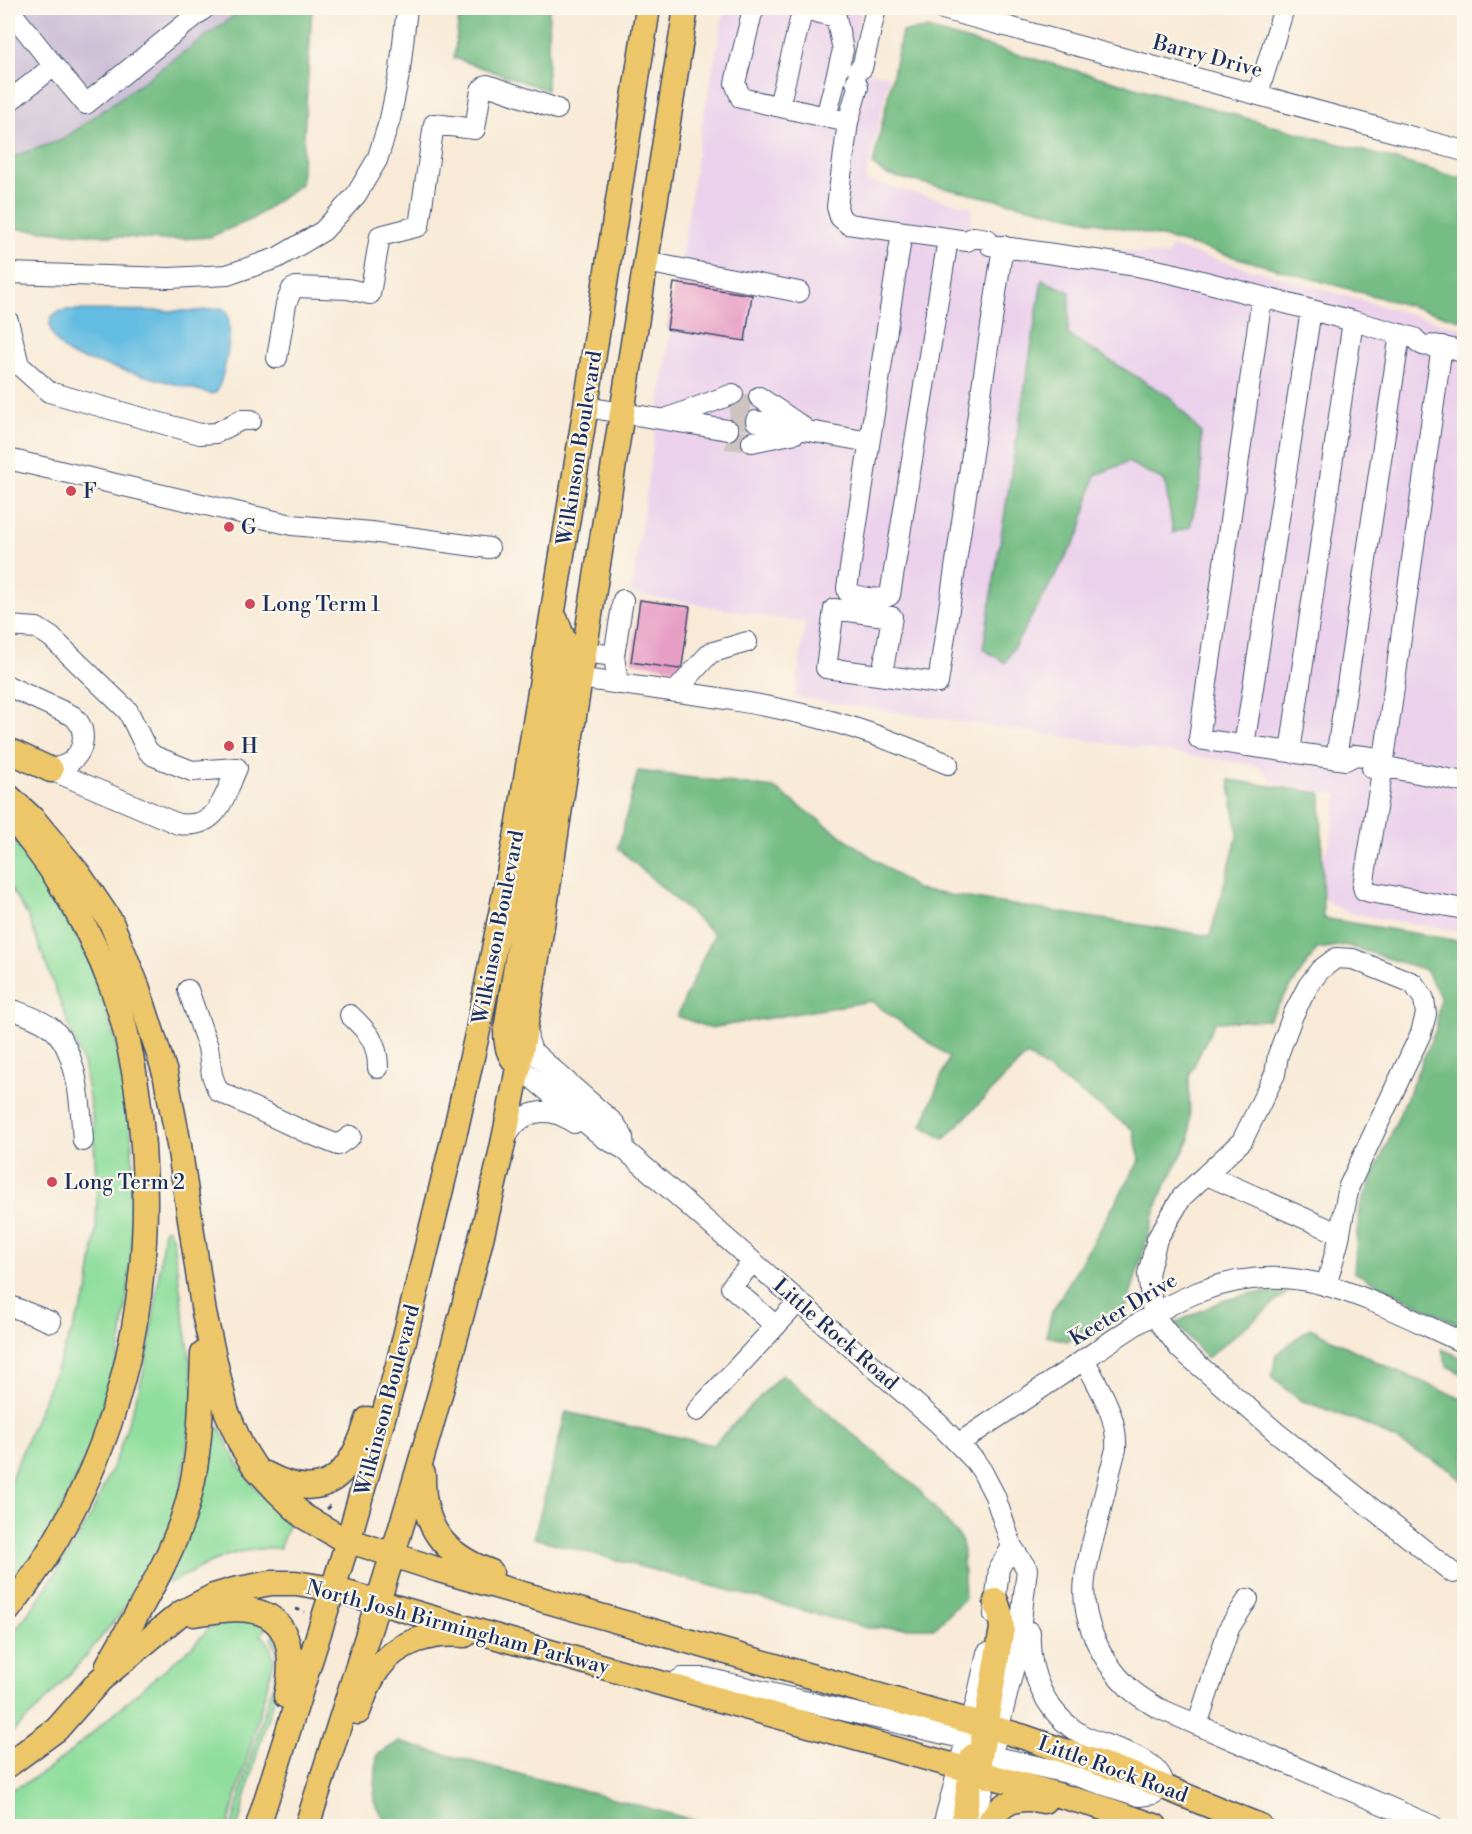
<svg xmlns="http://www.w3.org/2000/svg" width="1472" height="1834" font-family="'Libre Bodoni',serif">
<rect width="100%" height="100%" fill="#fbf7ec"/>
<filter id="ink" filterUnits="userSpaceOnUse"><feTurbulence type="fractalNoise" baseFrequency=".0167" numOctaves="2"/><feDisplacementMap in="SourceGraphic" scale="12" xChannelSelector="R" yChannelSelector="G"/><feConvolveMatrix kernelMatrix="1 2 1 2 8 2 1 2 1" color-interpolation-filters="sRGB"/></filter>
<filter id="wash" filterUnits="userSpaceOnUse"><feTurbulence type="fractalNoise" baseFrequency=".008" numOctaves="4" result="noise"/><feDisplacementMap in="SourceGraphic" scale="24" xChannelSelector="R" yChannelSelector="G"/><feGaussianBlur stdDeviation="1.35" result="paint"/><feColorMatrix in="noise" values="0 0 0 0 0 0 0 0 0 0 0 0 0 0 0 0 0 1.4 0 .05"/><feComposite in="paint" operator="in"/></filter>
<g filter="url(#wash)">
<rect width="100%" height="100%" fill="#f8ead7"/>
<!-- built -->
<path fill="#ebd1eb" d="M725,8H862L847,71L860,75L862,70L889,76L866,181L972,207L971,227L1162,256L1168,255L1171,247L1464,329V932L1349,913L1326,901L1321,889L1322,859L1330,842L1338,795L1273,782L1259,766L795,697L805,623L631,593L702,122Z"/>
<!-- industrial -->
<path fill="#cbbfd5" d="M8,8H245L62,140L8,158Z"/>
<!-- green -->
<path fill="#90de9d" stroke="#56867e" stroke-width="1.5" d="M8,832C122,962 149,1136 126,1304C123,1321 122,1340 118,1358C113,1377 106,1395 100,1414C96,1427 93,1440 88,1453C76,1481 61,1511 46,1538C34,1557 20,1575 8,1594V1486L88,1292L96,1232L97,1199L93,1121L83,1063L28,916L8,885Z
M164,1229H168L173,1240L192,1373L194,1399L178,1509L134,1597L84,1658L41,1706L8,1736V1639L34,1606L74,1545L91,1515L118,1454L140,1386L148,1351L155,1307Z
M216,1426L221,1429C236,1469 259,1493 289,1522L280,1548C258,1548 236,1551 216,1560C205,1564 173,1583 166,1583L210,1429Z
M233,1616L267,1626L261,1634L270,1645L274,1661L228,1826H8V1791C48,1775 79,1745 111,1716C136,1694 161,1672 187,1651C208,1634 204,1625 233,1616Z
M275,1635L281,1676L258,1750L238,1826H232L253,1748L277,1672V1651L271,1638Z"/>
<!-- forest -->
<path fill="#74bd84" stroke="#487671" stroke-width="1.5" d="M245,8H312L301,184L252,219L210,237L163,240L8,228V158L62,140Z
M460,8H549L547,90L454,58Z
M927,29L1464,179V321L1166,238L887,175L873,165L902,32Z
M1042,280L1070,292L1068,335L1170,397L1201,433V482L1190,527L1173,533L1165,481L1128,462L1095,475L1080,532L1005,663L983,649Z
M638,771L774,788L918,890L1210,936L1238,834L1229,780L1321,793L1323,918L1464,942V1328L1354,1272L1359,1209L1436,1029L1440,997L1426,970L1345,945L1317,949L1268,1020L1215,1022L1189,1076L1190,1139L1160,1196L1126,1309L1068,1341L1046,1336L1052,1312L1140,1160L1133,1130L1027,1055L944,1139L922,1126L949,1057L871,1001L710,1028L677,1016L714,934L618,848Z
M1254,1293H1287L1207,1358L1175,1323L1222,1301Z
M1310,1328L1379,1363L1464,1400V1483L1449,1469L1366,1424L1300,1400L1272,1378L1276,1355Z
M1442,1349L1464,1359V1375L1447,1366Z
M782,1374L918,1489L962,1540L965,1598L934,1628H868L534,1538L566,1412L713,1445Z
M398,1742L716,1826H388L374,1801L377,1755Z"/>
<!-- water -->
<path fill="#64bce1" stroke="#4076a0" stroke-width="1.5" d="M220,308L224,309C236,322 225,377 216,392L212,394L75,357C57,349 33,313 67,310L197,311Z"/>
<g id="blocks">
<!-- building -->
<path fill="#e79ec4" d="M674,283L752,295L745,341L667,329Z
M640,600L690,607L682,666L679,669L631,662Z"/>
</g>
</g>
<g filter="url(#ink)">
<use href="#blocks" fill-opacity="0" stroke="#3c4b70" stroke-width="1.5"/>
<g fill="none" stroke-linecap="round" stroke-linejoin="round">
<!-- minor-tunnel -->
<path stroke="#ccc5bf" stroke-width="20" stroke-dasharray="20 10" stroke-linecap="butt" d="M732,402L758,406
M729,418L756,421
M726,439L752,442"/>
<!-- minor casing -->
<g stroke="#3c4b70" stroke-width="22">
<path id="minor" d="M8,8L54,66
M756,8L752,13L735,83L741,98L848,122
M801,8L836,17L843,50L826,117
M939,8L1464,151
M858,70L862,68L876,8
M856,82L858,87L848,122L837,207L840,217L848,224L967,241L974,237L987,239L990,245L1137,266L1175,274L1353,321L1290,752L1346,760L1355,755L1372,757L1376,765
M1258,94L1284,8
M8,102L54,66L86,104L205,8
M779,106L803,8
M902,232L847,588L848,592C858,597 880,602 890,595L948,239
M646,262L799,292
M8,273L170,278L227,275L277,258L323,231L356,195L377,160L390,119L400,70L407,8
M1262,297L1199,739L1290,752
M8,321L19,365L49,392L200,434L216,433L241,420H251
M1353,321L1414,338C1426,351 1428,343 1440,346C1448,348 1457,350 1464,353
M1442,346L1383,766L1363,886L1364,890L1370,892L1464,909
M277,358L286,304L292,289L296,287L348,289L370,294L380,236L419,226L434,124L475,129L481,90L487,85L557,109
M759,397L803,427
M586,407L728,430
M668,418L733,394
M756,421L869,442
M752,442L796,433
M8,459L292,525L371,532L489,548
M8,626L37,628L51,637L128,711L142,740L148,751L154,756L192,771L237,768
M584,652L614,656L618,684
M614,656L623,600
M882,675L892,617L834,609L826,668L938,683L1003,246
M580,678C661,691 744,698 823,719C866,730 907,747 948,764
M8,686L73,716C88,729 85,751 70,762C65,766 57,767 51,770
M675,692L710,653L747,642
M1244,746L1311,310
M1336,758L1400,334
M1372,768L1376,765L1464,782
M51,770L178,824C218,829 223,799 237,768
M188,990L208,1047L212,1075L218,1091L303,1131L338,1145L351,1136
M8,1008C23,1014 41,1019 54,1030C78,1053 81,1109 83,1141
M350,1015C368,1032 378,1042 378,1068
M527,1028L528,1040L532,1051L615,1124L623,1137L624,1149
M519,1067L604,1138L624,1149L939,1424L975,1461L982,1471L995,1496L1012,1547L1027,1569L1017,1655L974,1826
M505,1140C518,1111 548,1103 574,1123
M1207,1175L1340,1234
M753,1262L731,1287L776,1326
M1326,1286L1338,1243L1349,1186L1421,1033L1426,1014L1424,999L1413,983L1353,959L1336,958L1320,970L1308,986L1293,1015L1278,1055L1275,1074L1242,1141L1182,1197L1157,1239L1148,1274L1153,1314L1180,1349L1276,1432L1453,1573
M8,1305L51,1322
M1084,1359C1099,1388 1118,1416 1116,1449C1109,1475 1103,1500 1097,1525C1092,1543 1087,1561 1085,1579C1080,1618 1100,1660 1128,1687C1136,1695 1148,1702 1158,1708L1433,1826
M697,1411L798,1302
M959,1443C998,1417 1037,1391 1076,1365C1151,1314 1220,1260 1317,1283C1369,1296 1417,1322 1464,1343
M994,1615L999,1568L1012,1547
M669,1686L682,1678H706L970,1740L988,1742L995,1737
M1197,1725L1229,1628L1248,1599
M979,1753L1067,1773L1139,1796L1153,1794L1164,1787C1162,1755 1105,1748 1082,1735C1045,1713 1028,1673 1030,1632
M943,1826L976,1703L987,1653"/>
</g>
<!-- major casing -->
<g stroke="#3c4b70" stroke-width="27">
<path id="major" d="M8,750L51,770
M8,796L34,820L78,873L111,922L137,986L165,1073L179,1145L204,1313L226,1410L241,1445L254,1466L276,1490L303,1516L341,1538L439,1570L1024,1737L1139,1777L1260,1826
M8,811C24,834 43,856 58,880C80,915 99,952 113,990C131,1040 139,1093 143,1146C155,1314 113,1477 8,1610
M519,1067C508,1054 506,1046 506,1030L563,668L564,641L556,620
M266,1474C326,1506 351,1474 368,1419
M423,1474C422,1526 442,1554 491,1572
M194,1614C213,1611 234,1607 254,1611C295,1619 293,1665 286,1696
M108,1665C136,1614 171,1561 187,1505C201,1456 201,1404 203,1354
M358,1712C364,1697 368,1682 378,1669C398,1641 432,1632 465,1635
M8,1765L57,1729L100,1680L181,1613L214,1596L234,1590L271,1583H296L333,1589L511,1641L1097,1806L1155,1826
M987,1776L980,1767V1757L1002,1628L1000,1613L996,1601
M258,1826L348,1541L398,1365L456,1128L478,1030L519,822L584,418L648,8
M307,1826C377,1606 449,1387 499,1162C532,1012 551,861 575,710C612,476 649,242 686,8
M963,1826L973,1756
M987,1826C1001,1801 1017,1795 1044,1801"/>
</g>
<!-- path -->
<path stroke="#3c4b70" stroke-width="3" stroke-dasharray="4.5 4.5" stroke-linecap="butt" d="M327,1509L333,1504
M296,1609L305,1612"/>
<!-- minor -->
<use href="#minor" stroke="#fff" stroke-width="20"/>
<!-- major -->
<use href="#major" stroke="#ecc669" stroke-width="24"/>
</g>
</g>
<!-- markers -->
<g fill="#d1495b" stroke="#fbf7ec" stroke-width="2">
<circle cx="71" cy="491" r="6"/>
<circle cx="229" cy="527" r="6"/>
<circle cx="250" cy="604" r="6"/>
<circle cx="229" cy="746" r="6"/>
<circle cx="52" cy="1182" r="6"/>
</g>
<g text-anchor="middle" stroke-width="4.5" stroke-linejoin="round" paint-order="stroke">
<!-- street labels -->
<g font-size="21" fill="#1b2f5e" stroke="#fbf7ec">
<text transform="translate(1208 56) rotate(15)" y="7">Barry Drive</text>
<text transform="translate(579 448) rotate(-81)" y="7">Wilkinson Boulevard</text>
<text transform="translate(498 927) rotate(-79)" y="7">Wilkinson Boulevard</text>
<text transform="translate(1123 1309) rotate(-31)" y="7">Keeter Drive</text>
<text transform="translate(836 1334) rotate(41)" y="7">Little Rock Road</text>
<text transform="translate(387 1400) rotate(-75)" y="7">Wilkinson Boulevard</text>
<text transform="translate(458 1627) rotate(15)" y="7">North Josh Birmingham Parkway</text>
<text transform="translate(1113 1769) rotate(20)" y="7">Little Rock Road</text>
</g>
<!-- poi labels -->
<g font-size="21" fill="#1b2f5e" stroke="#fbf7ec" text-anchor="start">
<text x="83" y="498">F</text>
<text x="241" y="534">G</text>
<text x="262" y="611">Long Term 1</text>
<text x="241" y="753">H</text>
<text x="64" y="1189">Long Term 2</text>
</g>
</g>
<!-- margin -->
<rect width="1472" height="1834" fill="none" stroke="#fbf7ec" stroke-width="30"/>
</svg>
